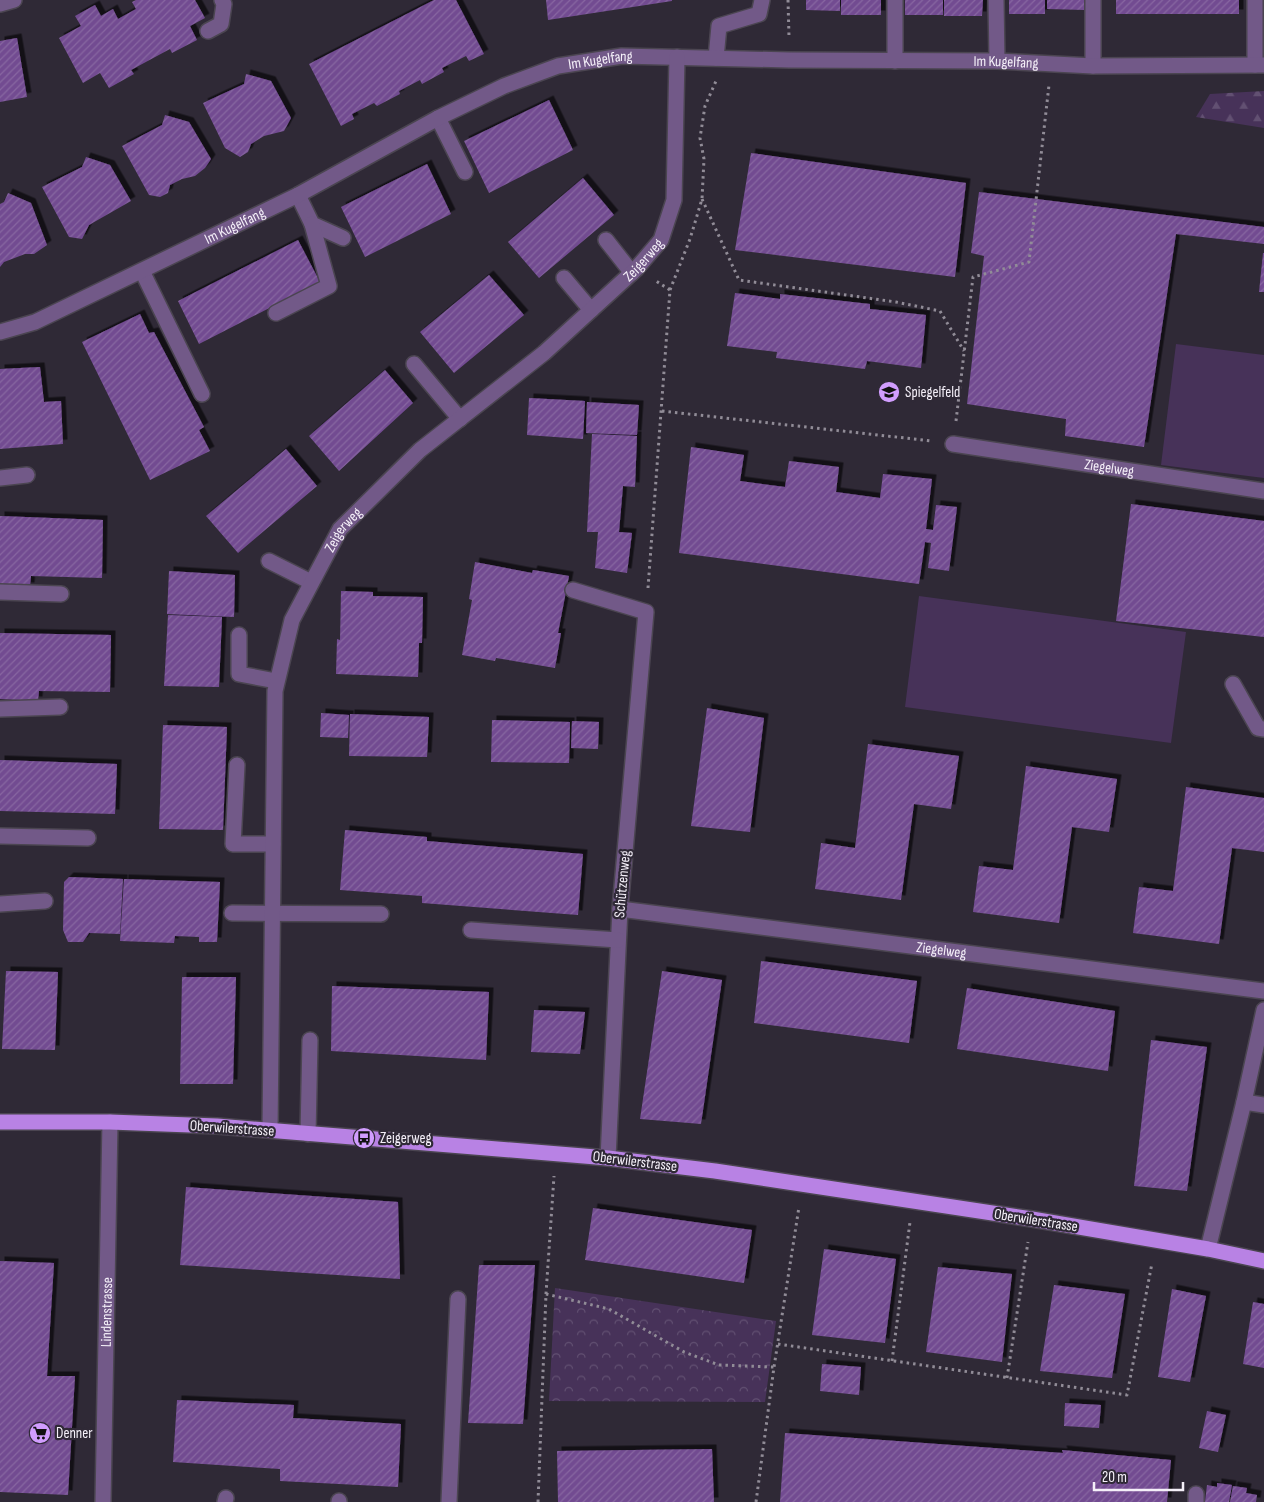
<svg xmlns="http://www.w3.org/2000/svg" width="1264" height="1502" font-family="'Sofia Sans Condensed',sans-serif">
<defs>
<pattern id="forest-firs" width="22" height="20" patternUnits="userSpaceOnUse" patternTransform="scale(1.25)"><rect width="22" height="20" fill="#473259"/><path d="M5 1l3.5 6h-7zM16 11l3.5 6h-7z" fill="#625072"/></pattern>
<pattern id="park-crowns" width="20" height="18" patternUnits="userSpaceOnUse" patternTransform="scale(1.25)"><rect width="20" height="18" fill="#473259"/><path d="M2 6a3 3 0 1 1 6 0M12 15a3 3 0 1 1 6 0" fill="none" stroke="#625072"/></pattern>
<pattern id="building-hatch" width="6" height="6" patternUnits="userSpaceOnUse" patternTransform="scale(1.25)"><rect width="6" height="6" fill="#724c91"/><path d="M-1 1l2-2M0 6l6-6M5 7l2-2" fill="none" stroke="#8766a1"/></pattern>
<filter id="shadow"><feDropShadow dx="4.5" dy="-4.5" stdDeviation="0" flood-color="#0009"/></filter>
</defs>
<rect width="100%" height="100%" fill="#2f2936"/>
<!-- green -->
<path fill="#473259" d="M1176,344L1264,355V478L1161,465Z
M919,596L1186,632L1171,743L905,707Z"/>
<!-- forest -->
<path fill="url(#forest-firs)" d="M1264,91V128L1196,117L1210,94Z"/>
<!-- park -->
<path fill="url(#park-crowns)" d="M555,1288L776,1321L765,1402L549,1401Z"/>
<!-- building -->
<path fill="url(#building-hatch)" filter="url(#shadow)" d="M136,0H195L205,18L190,26L197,40L172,53L170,49L131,70L134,74L109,88L100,73L83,83L59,38L81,26L75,16L95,5L101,16L113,9L118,19L136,9L132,2Z
M434,0H456L484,54L469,61L466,56L442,68L444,72L422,84L420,80L399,91L400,94L377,106L374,103L352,114L354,119L341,126L309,64Z
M546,0H672V1L548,20Z
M806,0H840V11L806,10Z
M841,0H881V15H841Z
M905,0H943V15H905Z
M944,0H983L982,16H944Z
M1009,0H1045V14H1009Z
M1047,0H1085L1084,10L1047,9Z
M1116,0H1239V14H1116Z
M17,38L27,97L0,102V41Z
M246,74L271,81L291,118L284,131L264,136L251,144L248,152L240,157L225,148L203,103L244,84Z
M549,100L573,150L489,193L464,141Z
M165,115L189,122L211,159L205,168L195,176L182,179L170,185L168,193L160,197L149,195L122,146L162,125Z
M751,153L966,183L955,277L735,250Z
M86,157L110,165L131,201L89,225L82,239L69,237L42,187L82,167Z
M427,164L451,214L365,257L341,207Z
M583,178L614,215L539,278L508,242Z
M979,192L1264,227V244L1176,234L1144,447L1065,436L1066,419L967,404L984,256L971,253Z
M8,193L31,203L47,245L34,254H25L4,262L0,267V204L4,202Z
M298,240L320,282L199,344L178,301Z
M1263,253H1264V292H1259Z
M489,275L524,315L454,373L420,332Z
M735,293L780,299V294L870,304V309L926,315L921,368L867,361L865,369L776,358L777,352L727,346Z
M140,314L149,333L154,332L204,427L199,430L210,451L150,480L82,342Z
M40,367L44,402L61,401L63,444L0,449V369Z
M385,370L413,403L339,471L309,436Z
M529,398L585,401L583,439L527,435Z
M587,402L639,405L637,435L586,433Z
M592,434L637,436L635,487L623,486L619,532L632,533L627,573L595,568L598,532H587Z
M691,447L744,455L740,481L785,487L789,461L839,467L836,492L880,498L883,474L932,479L926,529L933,530L936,505L957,507L949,571L928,568L931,543L925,542L919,584L679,553Z
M286,449L317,486L238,553L206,516Z
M1131,504L1264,521V637L1116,621Z
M0,516L103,520L102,578L31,576L30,587L0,586Z
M475,562L532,573L533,570L569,576L558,633H561L555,668L496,658L495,661L462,655L472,600L469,599Z
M169,571L235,575L234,617L167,614Z
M341,591L373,592V596L423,597L422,643H419L418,677L336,674L337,639L340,640Z
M168,615L222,617L219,687L164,686Z
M0,633L111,635L110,692L39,691L38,701L0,699Z
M707,708L764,718L750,832L691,826Z
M321,713L349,715L348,738L320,737Z
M350,714L429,717L427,757L349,756Z
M492,720L570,722L569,763L491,762Z
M572,721L599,722L598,749L571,748Z
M163,725L227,727L223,830L159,829Z
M868,744L959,756L951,809L914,804L901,900L815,889L821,843L855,848Z
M0,760L117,764L115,814L0,811Z
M1026,766L1117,779L1109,832L1072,827L1059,923L973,912L979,866L1013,870Z
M1186,787L1264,798V852L1232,848L1219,944L1133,933L1139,887L1173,891Z
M345,830L427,837V841L583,854L578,915L422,903V896L340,890Z
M69,877L123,879L120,934L89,933L83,942H68L63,930L64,882Z
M124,879L220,882L217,942H199V937L175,936L174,943L120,941Z
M761,961L917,981L909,1043L754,1023Z
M6,971L58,972L55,1050L2,1049Z
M662,971L722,980L701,1124L640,1119Z
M182,977H236L233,1084H180Z
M332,986L489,992L486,1060L331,1051Z
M967,988L1115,1011L1108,1071L957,1049Z
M534,1010L585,1012L580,1054L531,1052Z
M1151,1040L1207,1047L1187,1191L1134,1186Z
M186,1187L398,1202L400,1279L180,1265Z
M593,1208L752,1230L744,1283L585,1260Z
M824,1249L896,1259L885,1343L812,1335Z
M0,1261L54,1263L47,1376H75L68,1495L0,1492Z
M479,1265H535L523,1424L468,1423Z
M938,1267L1012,1274L1002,1362L926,1352Z
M1054,1285L1125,1294L1112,1378L1040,1371Z
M1172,1289L1206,1296L1190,1382L1158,1377Z
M1253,1302L1264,1304V1368L1243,1364Z
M822,1364L861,1367L859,1395L820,1391Z
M177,1400L294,1405L293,1418L401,1424L398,1487L280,1481V1469L173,1462Z
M1065,1403L1101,1405L1099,1428L1064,1426Z
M1207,1411L1226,1415L1218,1452L1199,1448Z
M785,1433L1063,1453L1062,1450L1171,1460L1167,1502H780Z
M712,1449L714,1502H558L557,1451Z
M1217,1483L1232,1485L1229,1502H1205L1207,1485L1217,1487Z
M1233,1486L1247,1488L1246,1493L1257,1495L1256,1502H1230Z"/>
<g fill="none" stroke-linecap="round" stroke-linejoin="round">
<!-- minor casing -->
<g stroke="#4b4551" stroke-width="18">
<g id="minor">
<path d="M996,0L997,61"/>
<path d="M1093,0V66"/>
<path d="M0,4L14,0"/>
<path d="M208,31L221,24L224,4L222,0"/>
<path d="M716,58L719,26L759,14L762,0"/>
<path d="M895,61V0"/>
<path d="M1255,65V0"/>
<path d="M438,118L465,172"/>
<path d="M298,195L312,224L343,238"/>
<path d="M606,240L632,273"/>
<path d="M142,271L202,394"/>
<path d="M564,278L591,310"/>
<path d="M276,313L329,286L312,224"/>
<path id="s1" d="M0,332L35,322L298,195L438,118L504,86L558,66L622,56L789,60L997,61L1093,66L1264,65"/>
<path d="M414,364L460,419"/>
<path id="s2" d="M953,444L1264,491"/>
<path d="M0,478L27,475"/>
<path d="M269,561L311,582"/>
<path d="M573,590L646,612L620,909L608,1158"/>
<path d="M0,592L61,594"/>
<path d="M239,635V674L276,681"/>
<path d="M1233,684L1258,728L1264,729"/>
<path d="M0,709L60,707"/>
<path d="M237,765L233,844H273"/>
<path d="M0,836L88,838"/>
<path d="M0,904L45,901"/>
<path id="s3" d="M620,909L1264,991"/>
<path d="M232,913L381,914"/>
<path d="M471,930L618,940"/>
<path d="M1244,1102L1264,1105"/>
<path id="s4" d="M270,1130L275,691L292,620L340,529L420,450L544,353L636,269L661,240L674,200L677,57"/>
<path d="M308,1134L310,1040"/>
<path d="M1208,1249L1244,1102L1264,1010"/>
<path id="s5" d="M103,1502L110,1122"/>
<path d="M225,1502L226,1498"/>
<path d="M339,1502V1501"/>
<path d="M449,1502L458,1299"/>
<path d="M1196,1502V1494"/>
</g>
</g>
<!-- major casing -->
<g stroke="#4b4551" stroke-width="18">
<path id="major" d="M0,1122H110L217,1126L608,1158L715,1171L1032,1219L1208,1249L1264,1261"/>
</g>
<!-- path -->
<path stroke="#918c97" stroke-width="3" stroke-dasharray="2.5 4" stroke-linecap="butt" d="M788,0L789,37
M702,199L739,280L896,302L940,311L964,351
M670,290L690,239L702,199L704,159L700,138L705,106L716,81
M662,411L932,441
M956,421L973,277L1029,262L1049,85
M648,588L670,290L656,281
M546,1294L609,1309L684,1352L719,1365L774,1367
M778,1344L1127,1395L1152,1263
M892,1361L910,1222
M1007,1378L1028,1242
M538,1502L546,1294L554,1176
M756,1502L774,1367L799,1207"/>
<!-- minor -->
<use href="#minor" stroke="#725988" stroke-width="15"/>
<!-- major -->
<use href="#major" stroke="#b882e4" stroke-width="15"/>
</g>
<!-- icons -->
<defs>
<g id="school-disc" transform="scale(1.125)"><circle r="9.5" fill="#d19dfe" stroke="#2f2936"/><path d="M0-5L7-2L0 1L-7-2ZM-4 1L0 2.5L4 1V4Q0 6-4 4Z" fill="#111"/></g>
<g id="bus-disc" transform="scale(1.125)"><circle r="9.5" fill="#d19dfe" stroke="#2f2936"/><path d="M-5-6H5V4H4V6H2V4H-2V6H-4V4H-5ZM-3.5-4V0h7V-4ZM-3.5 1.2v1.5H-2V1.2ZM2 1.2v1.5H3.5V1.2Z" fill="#111"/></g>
<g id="supermarket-disc" transform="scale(1.125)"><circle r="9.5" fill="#d19dfe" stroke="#2f2936"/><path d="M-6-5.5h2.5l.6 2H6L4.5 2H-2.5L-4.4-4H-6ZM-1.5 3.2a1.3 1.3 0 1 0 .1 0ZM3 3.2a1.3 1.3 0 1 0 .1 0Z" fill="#111"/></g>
</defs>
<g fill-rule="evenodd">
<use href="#school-disc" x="889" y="392"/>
<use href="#bus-disc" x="364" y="1138"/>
<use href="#supermarket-disc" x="40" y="1433"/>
</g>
<g text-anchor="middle" stroke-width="4.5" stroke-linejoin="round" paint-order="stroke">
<!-- street labels -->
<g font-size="15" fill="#f5f0f9" stroke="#2f2936">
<text dy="5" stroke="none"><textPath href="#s1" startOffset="662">Im Kugelfang</textPath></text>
<text dy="5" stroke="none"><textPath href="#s1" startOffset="1068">Im Kugelfang</textPath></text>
<text dy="5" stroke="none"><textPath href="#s1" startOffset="258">Im Kugelfang</textPath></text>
<text dy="5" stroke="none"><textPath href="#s4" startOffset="1021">Zeigerweg</textPath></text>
<text dy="5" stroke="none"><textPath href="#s2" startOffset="158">Ziegelweg</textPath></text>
<text dy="5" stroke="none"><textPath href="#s4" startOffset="616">Zeigerweg</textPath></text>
<text transform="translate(622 884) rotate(-85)" y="5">Schützenweg</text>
<text dy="5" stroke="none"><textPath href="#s3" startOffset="324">Ziegelweg</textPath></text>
<text transform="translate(232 1128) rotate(4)" y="5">Oberwilerstrasse</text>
<text transform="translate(635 1161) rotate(7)" y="5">Oberwilerstrasse</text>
<text transform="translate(1036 1220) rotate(9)" y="5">Oberwilerstrasse</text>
<text dy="5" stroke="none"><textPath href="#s5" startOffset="190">Lindenstrasse</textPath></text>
</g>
<!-- poi labels -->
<g font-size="15" fill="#f5f0f9" stroke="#2f2936" text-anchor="start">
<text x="905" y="397">Spiegelfeld</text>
<text x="380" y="1143">Zeigerweg</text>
<text x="56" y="1438">Denner</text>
</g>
</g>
<!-- scale -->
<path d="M1094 1482v8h89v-8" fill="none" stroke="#f5f0f9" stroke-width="2.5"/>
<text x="1102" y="1482" font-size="15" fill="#f5f0f9" stroke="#2f2936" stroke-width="4" paint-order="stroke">20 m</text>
</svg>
